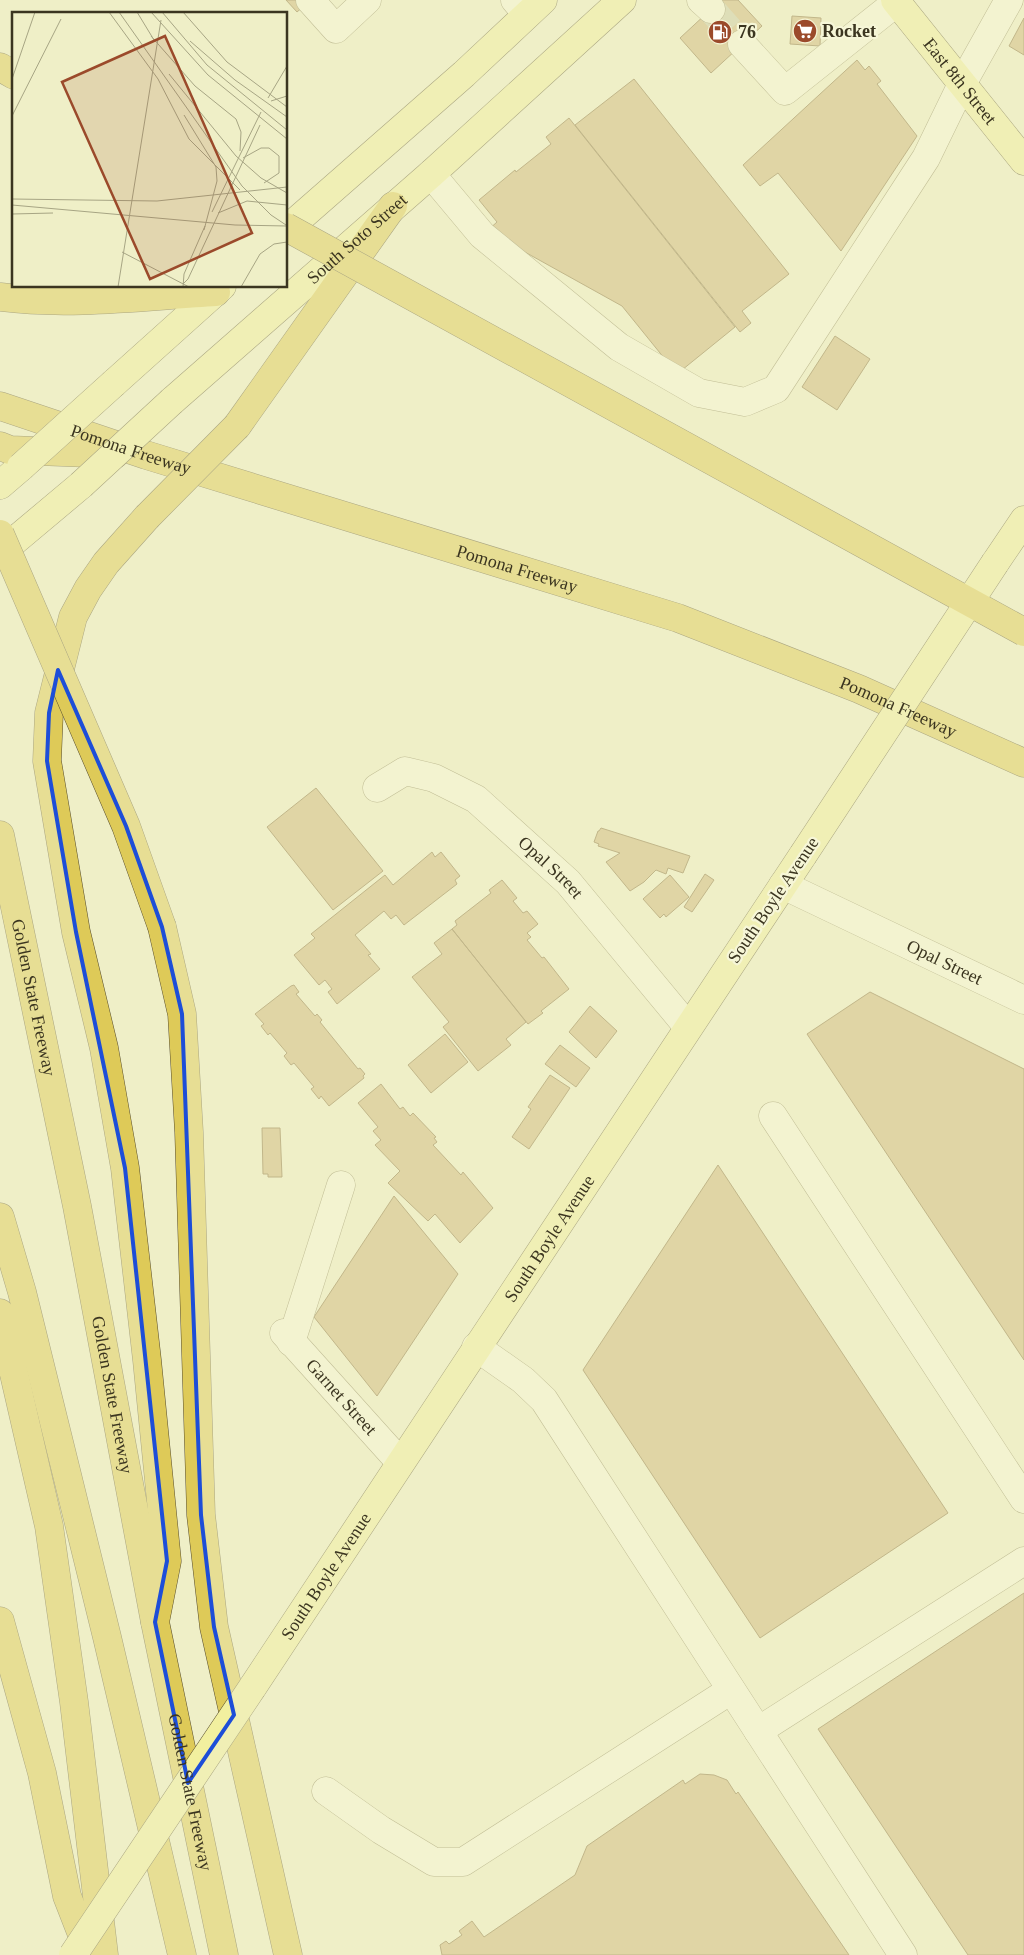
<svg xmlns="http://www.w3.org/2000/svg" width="1024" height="1955" font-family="'Times New Roman',serif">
<rect width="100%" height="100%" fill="#efefc7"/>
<!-- building -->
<path fill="#ceb57c" stroke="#8b7341" d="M286,0H311L297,12Z
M721,0H738L762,26L711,73L680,38Z
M792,16L821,18L820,46L790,44Z
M1024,18V55L1009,46Z
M857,60L865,70L869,66L881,81L877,84L917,136L841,251L778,173L760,186L743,165Z
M634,79L789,274L742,311L751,323L740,332L575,125Z
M569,118L735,327L677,374L622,306L487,231L497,222L479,200L515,170L516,172L551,144L546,137Z
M835,336L870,359L837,410L802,387Z
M316,788L383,871L333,910L267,827Z
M601,828L690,856L683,873L668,868L666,874L656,870L644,882L630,891L606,862L620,853L598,846L599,844L594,842L598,831H599Z
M432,852L435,857L441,852L460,876L455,880L457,884L404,925L396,915L391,919L384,911L355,935L371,954L368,955L380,969L337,1004L328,992L332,989L325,980L319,985L294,955L315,938L311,934L385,875L393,885Z
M705,874L714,880L692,912L684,907Z
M670,875L689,897L666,917L664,914L660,918L643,899Z
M502,880L517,898L513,901L523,913L527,911L538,924L527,933L531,937L527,940L542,958L544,957L569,989L541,1011L543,1013L528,1024L452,929L457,925L455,921L491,893L489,890Z
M452,929L526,1022L506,1039L511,1045L478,1071L443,1027L449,1022L412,977L442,954L434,943Z
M294,985L299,992L296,994L315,1016L317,1014L322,1020L320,1022L358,1069L360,1068L365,1074L363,1076L364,1078L329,1106L321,1096L319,1099L311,1089L314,1087L294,1063L291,1065L284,1056L287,1053L270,1033L268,1035L261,1026L264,1024L255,1014L291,986Z
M870,992L1024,1069V1360L807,1034Z
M590,1006L617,1031L596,1058L569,1032Z
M445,1034L468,1062L431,1093L408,1065Z
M560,1045L590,1068L576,1087L545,1064Z
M550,1075L570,1088L529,1149L512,1137L531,1109L528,1107Z
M381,1084L400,1109L403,1107L410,1116L413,1113L436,1137L434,1138L437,1142L433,1145L461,1175L463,1172L493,1208L460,1243L435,1214L428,1221L388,1183L400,1171L375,1145L381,1140L373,1131L378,1127L358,1103Z
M262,1128H280L282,1177H268V1174H263Z
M718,1165L948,1513L760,1638L583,1370Z
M394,1196L458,1274L377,1396L314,1317Z
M1024,1593V1955H968L818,1729Z
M700,1774L714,1775L727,1780L736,1794L738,1792L849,1955H442L440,1945L446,1941L449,1944L462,1935L459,1931L472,1921L484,1937L575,1875L587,1846L683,1780L685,1784Z"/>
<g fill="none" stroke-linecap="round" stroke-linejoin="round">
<!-- minor-tunnel -->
<path stroke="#cbcaa6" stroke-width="28" stroke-dasharray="28 14" stroke-linecap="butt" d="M711,9L742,44"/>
<!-- minor casing -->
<g stroke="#8b835c" stroke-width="29">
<g id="minor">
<path d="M310,0L336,29L367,0"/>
<path d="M515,0L527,14"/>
<path d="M701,0L711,9"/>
<path d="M742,44L785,91L897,2"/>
<path d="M431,174L482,235L619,347L699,393L745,402L776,389L926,158L962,84L1009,0"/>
<path id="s1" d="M377,788L405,771L434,778L476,799L568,882L688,1027"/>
<path id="s2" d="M783,885L1024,1000"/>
<path d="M773,1116L1024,1499"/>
<path id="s3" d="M284,1333L400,1462"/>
<path d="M291,1342L341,1185"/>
<path d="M476,1347L523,1380L544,1400L903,1955"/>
<path d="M758,1731L1024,1561"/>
<path d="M326,1791L381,1830L434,1862H463L731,1690"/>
</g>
</g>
<!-- major casing -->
<g stroke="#594f30" stroke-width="29">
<g id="major">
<path id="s4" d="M895,0L1024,161"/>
<path d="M286,230L464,74L543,0"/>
<path d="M114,383L222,286"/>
<path id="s5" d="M172,401L431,174L622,0"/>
<path d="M0,485L21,467"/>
<path d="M0,553L81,485"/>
<path d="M995,563L1024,520"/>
<path id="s6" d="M252,1688L803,855"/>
</g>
</g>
<!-- highway casing -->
<g stroke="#594f30" stroke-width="29">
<g id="highway">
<path d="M0,67L14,75"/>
<path d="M0,297C71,306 145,296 216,292"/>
<path id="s7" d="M0,406L146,455L678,618L859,689L1024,763"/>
<path d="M237,426L393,206"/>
<path d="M0,446L10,450L115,454"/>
<path d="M147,517L106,563L88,589L73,617L49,713L47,761L76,932L104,1048L125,1168L147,1360L167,1561L155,1622"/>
<path id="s8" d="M0,835L77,1206L155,1622L224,1955"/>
<path d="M162,927L182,1014L189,1132L201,1515L214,1627L288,1955"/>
<path d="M0,1217L22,1292L107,1637L182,1955"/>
<path d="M0,1313L49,1526L74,1702L104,1955"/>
<path d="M0,1621L42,1773L67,1896L90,1955"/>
</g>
</g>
<!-- minor -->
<use href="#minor" stroke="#f9f9db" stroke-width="28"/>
<!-- major -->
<use href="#major" stroke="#f2f09f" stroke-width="28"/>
<!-- highway -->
<use href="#highway" stroke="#deca58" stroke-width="28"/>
<!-- major-bridge casing -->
<g stroke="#594f30" stroke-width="29" stroke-linecap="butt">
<path id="major-bridge" d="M21,467L114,383
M81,485L172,401
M803,855L995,563
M73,1955L252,1688"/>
</g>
<!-- highway-bridge casing -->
<g stroke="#594f30" stroke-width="29" stroke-linecap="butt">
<path id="highway-bridge" d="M286,227L1024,632
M147,517L237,426
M0,534L126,826L162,927"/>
</g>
<!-- major-bridge -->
<use href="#major-bridge" stroke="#f2f09f" stroke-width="28"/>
<!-- highway-bridge -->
<use href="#highway-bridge" stroke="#deca58" stroke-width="28"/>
</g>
<!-- marked area -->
<path d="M0 0H1024V1955H0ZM58,670L126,826L162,927L182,1014L201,1515L214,1627L234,1715L188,1783L155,1622L167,1561L125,1168L76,932L47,761L49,713Z" fill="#efefc7" fill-opacity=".55" fill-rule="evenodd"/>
<path fill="none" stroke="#1d4ed8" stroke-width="4" stroke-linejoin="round" d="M58,670L126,826L162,927L182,1014L201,1515L214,1627L234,1715L188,1783L155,1622L167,1561L125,1168L76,932L47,761L49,713Z"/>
<!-- icons -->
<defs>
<g id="supermarket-disc" transform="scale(1.25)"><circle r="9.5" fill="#9b4a2b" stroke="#f6f6d7"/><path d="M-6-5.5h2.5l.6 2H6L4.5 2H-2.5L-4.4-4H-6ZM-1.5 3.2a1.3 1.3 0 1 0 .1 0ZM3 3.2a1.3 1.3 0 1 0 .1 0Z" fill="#fff"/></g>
<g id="fuel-disc" transform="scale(1.25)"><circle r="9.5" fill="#9b4a2b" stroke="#f6f6d7"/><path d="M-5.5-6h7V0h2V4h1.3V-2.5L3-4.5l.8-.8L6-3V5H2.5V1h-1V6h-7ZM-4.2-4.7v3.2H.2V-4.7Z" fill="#fff"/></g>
</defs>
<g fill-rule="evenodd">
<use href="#supermarket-disc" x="805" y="31"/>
<use href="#fuel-disc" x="720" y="32"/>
</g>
<g text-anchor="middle" stroke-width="4.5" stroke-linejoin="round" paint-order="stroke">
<!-- poi labels -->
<g font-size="18" font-weight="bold" fill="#3b3520" stroke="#f6f6d7" text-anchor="start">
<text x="822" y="37">Rocket</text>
<text x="738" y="38">76</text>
</g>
<!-- street labels -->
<g font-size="18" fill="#3b3520" stroke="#f6f6d7">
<text dy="6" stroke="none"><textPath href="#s4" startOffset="104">East 8th Street</textPath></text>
<text dy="6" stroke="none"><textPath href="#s5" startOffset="246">South Soto Street</textPath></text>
<text dy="6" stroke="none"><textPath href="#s7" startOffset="138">Pomona Freeway</textPath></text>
<text dy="6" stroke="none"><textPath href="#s7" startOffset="542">Pomona Freeway</textPath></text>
<text dy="6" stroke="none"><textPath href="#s7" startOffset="948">Pomona Freeway</textPath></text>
<text dy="6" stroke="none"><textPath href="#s1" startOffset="211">Opal Street</textPath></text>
<text transform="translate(773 900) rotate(-56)" y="6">South Boyle Avenue</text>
<text dy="6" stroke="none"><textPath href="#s2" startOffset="179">Opal Street</textPath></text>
<text dy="6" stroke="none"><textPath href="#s8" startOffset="166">Golden State Freeway</textPath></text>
<text dy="6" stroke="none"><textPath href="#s6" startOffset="539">South Boyle Avenue</textPath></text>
<text dy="6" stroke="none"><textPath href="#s8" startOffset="571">Golden State Freeway</textPath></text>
<text dy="6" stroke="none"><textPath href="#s3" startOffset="86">Garnet Street</textPath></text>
<text dy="6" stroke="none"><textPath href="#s6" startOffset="134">South Boyle Avenue</textPath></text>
<text dy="6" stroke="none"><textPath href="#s8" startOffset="976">Golden State Freeway</textPath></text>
</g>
</g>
<!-- overview -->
<g transform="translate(12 12)">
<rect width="275" height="275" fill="#efefc7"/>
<path fill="none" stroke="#a7a584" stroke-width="1" d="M97,0L146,67L177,127L228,178M107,0L230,174L259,203L274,213M125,0L142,28M139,0L196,63L275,127M150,0L195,53L275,118M171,0L215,50L275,95M187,0H209M139,24L183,74L224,107L229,120L228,139M178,29L223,68L275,105M157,62L224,144L249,166L275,181M0,67L23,0M256,86L275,54M259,89L275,84M172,103L204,155L205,169L192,218M0,104L49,7M231,146L249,136H257L267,144V161L252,171M0,187L145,189L275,175M0,193L223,213L275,214M200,200L249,100M206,201L235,189L275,193M0,202L41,201M110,240L177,275M171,272L176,267L248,113M106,275L149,8M171,275L172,262L193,214M229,275L248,242L262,232L275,230"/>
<path fill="#9b4a2b" fill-opacity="0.15" stroke="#9b4a2b" stroke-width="2.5" d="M153,24L240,221L138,267L50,70Z"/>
<rect width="275" height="275" fill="none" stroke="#3b3520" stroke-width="2.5"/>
</g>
</svg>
